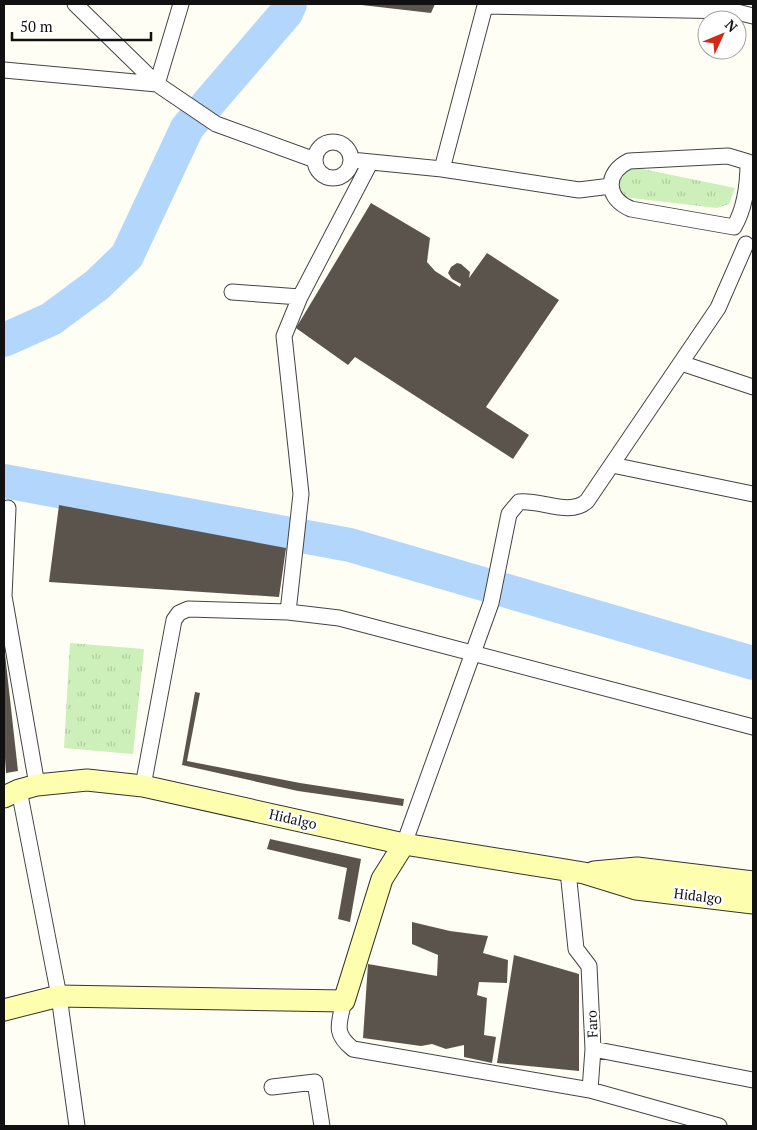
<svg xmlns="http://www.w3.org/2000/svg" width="757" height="1130" font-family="'PT Serif',serif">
<defs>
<pattern id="grass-tufts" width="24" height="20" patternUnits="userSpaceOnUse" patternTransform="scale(1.25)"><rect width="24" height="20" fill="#cdefb9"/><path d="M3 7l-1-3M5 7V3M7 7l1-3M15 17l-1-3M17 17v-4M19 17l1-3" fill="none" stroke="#afcc9e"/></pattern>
</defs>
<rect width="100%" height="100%" fill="#fffef4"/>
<!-- grass -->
<path fill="url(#grass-tufts)" d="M633,167L735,188L729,204L717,208L623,197L619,183L625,172Z
M70,643L144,649L133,754L64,748Z"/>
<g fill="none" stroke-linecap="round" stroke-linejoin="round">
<!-- river -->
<path stroke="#b3d7fc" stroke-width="34" d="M4,340L51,319L97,285L127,256L187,128L286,13L290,4
M4,481L350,545L753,663"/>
</g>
<!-- building -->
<path fill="#5b544c" d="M353,4H435L431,13Z
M371,203L430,238L427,262L435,271L460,287L461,284L452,279L448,273L451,267L457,263L461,264L470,272L469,278L487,253L559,300L486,407L529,435L513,459L355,357L348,365L296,328Z
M59,505L286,548L279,597L49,582Z
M4,645L18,771L6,773L4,743Z
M195,692L200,693L187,761L300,783L404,799L403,806L298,791L182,765Z
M270,839L361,859L350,922L338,919L347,868L267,849Z
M412,922L450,931L488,936L483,953L508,960L507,983L479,982L477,995L487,998L484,1035L496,1037L492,1063L464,1057V1045L446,1049L432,1044L421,1046L363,1038L368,964L437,976L438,955L412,944Z
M514,955L579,974V1071L497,1063Z"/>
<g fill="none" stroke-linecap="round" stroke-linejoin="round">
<!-- street casing -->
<g stroke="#444" stroke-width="17">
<path id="street" d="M75,4L157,84L181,4
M4,70L157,84L216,124L315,160
M315 160a18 18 0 1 1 36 0a18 18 0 1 1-36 0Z
M728,156L748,162C748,182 745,208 734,227L631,209C606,199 604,173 629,161Z
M351,160L442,169L579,190L611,186
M442,169L485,6L733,11L753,16
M232,292L300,297
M681,363L753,387
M612,465L753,494
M8,508L4,596L37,785
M288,612L301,494L284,336L300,297L370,163
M143,786L174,620L179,613L188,609L288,612L339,618L753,727
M19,790L59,996L77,1126
M404,844L491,603L509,514L519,502C540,499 570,517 587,501L718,308L746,244
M568,871L576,949L589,966L593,1049L590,1090
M344,1001C339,1024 333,1033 353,1049L590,1090L719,1126
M593,1049L753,1080
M272,1087L315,1082L322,1126"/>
</g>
<!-- secondary casing -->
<g stroke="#333" stroke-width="23">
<path id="secondary" d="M4,797L19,790L37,785L87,780L143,786L404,844L584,873L636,889L753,903
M594,872L637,868L753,882
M4,1010L59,996L344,1001L382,879L404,844"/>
</g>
<!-- street -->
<use href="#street" stroke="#fff" stroke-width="15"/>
<!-- secondary -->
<use href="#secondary" stroke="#fdffaf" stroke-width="21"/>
</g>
<g text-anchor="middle" stroke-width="5" stroke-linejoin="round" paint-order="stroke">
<!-- street labels -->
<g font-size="14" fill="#111" stroke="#fff">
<text transform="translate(293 819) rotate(13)" y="5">Hidalgo</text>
<text transform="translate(698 896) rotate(7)" y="5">Hidalgo</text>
<text transform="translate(592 1024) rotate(-92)" y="5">Faro</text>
</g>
</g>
<!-- border -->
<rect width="757" height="1130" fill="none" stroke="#111111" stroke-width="10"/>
<!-- north arrow -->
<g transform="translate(722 35) rotate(46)"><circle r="24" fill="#ffffff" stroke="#a0a0a0"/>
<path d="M0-4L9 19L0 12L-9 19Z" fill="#d12a18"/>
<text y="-8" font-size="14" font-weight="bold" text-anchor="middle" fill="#111111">N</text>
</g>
<!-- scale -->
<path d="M12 32v8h139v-8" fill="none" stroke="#111111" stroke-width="2.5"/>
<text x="20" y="32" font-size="15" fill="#111111" stroke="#ffffff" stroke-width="4" paint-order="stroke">50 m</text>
</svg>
